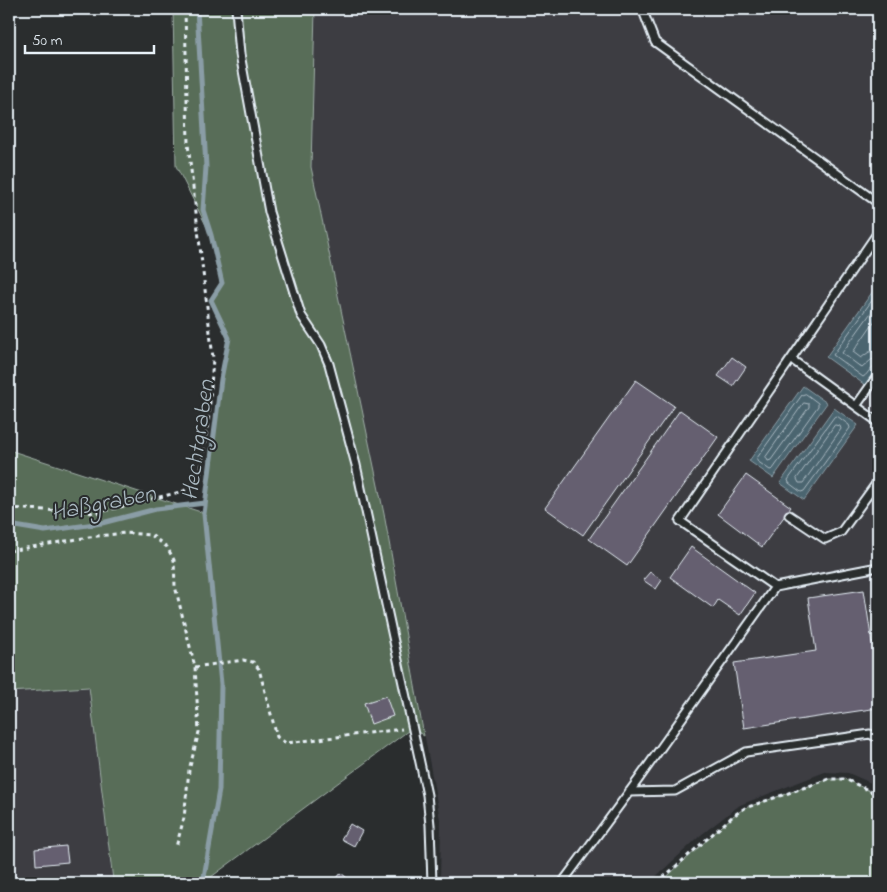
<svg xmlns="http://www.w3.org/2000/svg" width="887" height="892" font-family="'Indie Flower',sans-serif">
<rect width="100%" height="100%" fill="#2a2d2e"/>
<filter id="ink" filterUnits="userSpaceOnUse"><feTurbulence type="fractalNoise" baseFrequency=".02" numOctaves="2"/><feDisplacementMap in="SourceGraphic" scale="10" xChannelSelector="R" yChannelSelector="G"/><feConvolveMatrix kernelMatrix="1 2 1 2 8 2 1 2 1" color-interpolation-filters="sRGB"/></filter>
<g filter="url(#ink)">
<!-- built -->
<path fill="#3c3c42" d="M315,9H878V786L848,773L825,772L740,805L701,835L649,883H440L441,825L384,514L311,167Z
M89,687L113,881L85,883H9V692Z"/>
<!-- green -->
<path fill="#596d58" stroke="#a0afa8" d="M173,9H315L311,167L384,514L424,736L412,728L203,883H85L113,880L89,687L9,692V450L204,513L221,379L229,338L211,300L222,283L211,235L176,166Z
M829,779H845L878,795V883H660L733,816L745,808Z"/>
<!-- water -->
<path fill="#4c6570" stroke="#8a9da6" d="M878,284V367L865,385L826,357Z
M803,386L827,403L773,478L749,461Z
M834,408L858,425L804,500L780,483Z"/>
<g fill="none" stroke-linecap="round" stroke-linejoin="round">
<!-- shore -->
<path stroke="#aab9c2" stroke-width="1" d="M878,292L833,355L863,377C869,374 870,365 878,365
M878,303L842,353L862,368L871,360L878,358
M878,316L853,352L861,358L869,352L878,351
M806,394L818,403V406L773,469L770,470L757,461V458L802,395Z
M804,403L809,404V407L771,460L768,461L766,457Z
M837,416L849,425L850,428L804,491L801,492L789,483L788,480L834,417Z
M835,425L840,426L841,429L803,483H799L797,479Z"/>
<!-- stream -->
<path stroke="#8a9da6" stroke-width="5" d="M197,9L206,167L203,210L211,235L222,283L211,300L229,338L221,379L204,514L221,684L219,790L203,883
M9,525L45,531L102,523L156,509L205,503"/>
</g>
<!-- building -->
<path fill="#655e6f" stroke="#e8f1f8" d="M732,357L746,367L733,386L718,376Z
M636,380L674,406L583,535L545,508Z
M680,410L718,437L627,566L589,539Z
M746,475L791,507L762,547L718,514Z
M691,547L755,593L740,615L718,600L713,608L670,577Z
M650,572L662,580L656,589L643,580Z
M864,590L872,643L878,642V708L744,728L734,663L816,651L808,598Z
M386,696L393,716L371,724L364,703Z
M350,824L362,831L354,846L341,839Z
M66,846L68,862L36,865L35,849Z
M341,873L352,882V883H333Z"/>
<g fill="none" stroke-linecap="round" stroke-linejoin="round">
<!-- lane casing -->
<g stroke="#e8f1f8" stroke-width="11">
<path id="lane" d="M236,9L240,54L269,212L301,315L321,345L329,364L356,465L427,795L430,825L432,883
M645,9L643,11L655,42L878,203
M791,359L878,422
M856,406L878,375
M789,515L825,539L841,532L878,481
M775,587L680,521L878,232
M629,792L675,791L746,752L870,734L878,738
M562,883L638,780L775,587L878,567"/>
</g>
<!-- path -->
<path stroke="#e8f1f8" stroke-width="3" stroke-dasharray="4 4" stroke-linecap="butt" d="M9,508L96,513L184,491L200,476L209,415L213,358L188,144L185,9
M9,551L89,537L125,533L151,535L167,547L174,560L175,586L195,667L199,732L189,770L184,818L176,847
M195,667L243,660L253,662L259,669L277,737L286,743L402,729
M657,883L733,816L745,808L829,779H845L878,795"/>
<!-- lane -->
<use href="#lane" stroke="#2a2d2e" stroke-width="7"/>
</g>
</g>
<g text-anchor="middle" stroke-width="4" stroke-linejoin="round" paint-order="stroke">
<!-- water labels -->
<g font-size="24" font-style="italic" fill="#aab9c2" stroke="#2a2d2e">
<text transform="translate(197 440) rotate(-82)" y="8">Hechtgraben</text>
<text transform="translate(103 502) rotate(-11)" y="8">Haßgraben</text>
</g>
</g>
<!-- margin -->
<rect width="887" height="892" fill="none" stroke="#2a2d2e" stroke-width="30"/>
<rect x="15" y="15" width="857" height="862" fill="none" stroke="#e8f1f8" stroke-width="2" filter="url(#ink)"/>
<!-- scale -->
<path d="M25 45v8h129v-8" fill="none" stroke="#e8f1f8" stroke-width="2.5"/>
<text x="32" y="45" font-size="15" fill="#e8f1f8" stroke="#2a2d2e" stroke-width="4" paint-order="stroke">50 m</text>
</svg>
